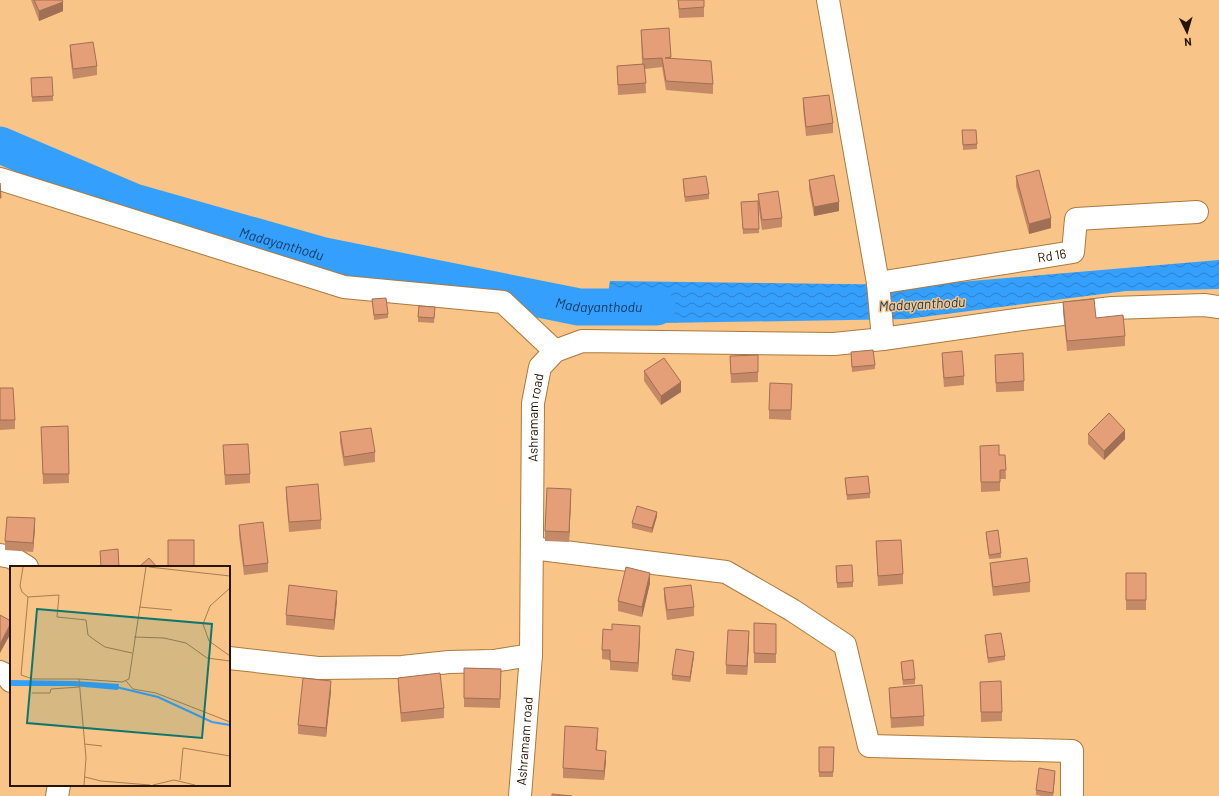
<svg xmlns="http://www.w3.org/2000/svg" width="1219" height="796" font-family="Barlow,sans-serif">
<defs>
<pattern id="water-waves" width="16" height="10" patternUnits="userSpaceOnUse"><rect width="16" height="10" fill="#359ffd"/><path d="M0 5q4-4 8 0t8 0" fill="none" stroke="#2d80ca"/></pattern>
</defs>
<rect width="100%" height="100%" fill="#f8c487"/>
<!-- water -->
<path fill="url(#water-waves)" d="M1219,260V289L1126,291L907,319L603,324L610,281L924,285Z"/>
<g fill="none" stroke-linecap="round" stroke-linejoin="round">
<!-- river -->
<path stroke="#359ffd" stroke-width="37" id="s1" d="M0,145L134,202L324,256L579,307H657"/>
<!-- street casing -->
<g stroke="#ab7a3e" stroke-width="24">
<g id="street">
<path d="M0,179L344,287L503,302L555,351"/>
<path id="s2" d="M878,283L1073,252L1076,219L1197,212"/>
<path d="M883,339L1030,318L1112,308L1204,305L1219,307"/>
<path d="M532,548L726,572L792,610L845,645L869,746L1072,751V796"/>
<path d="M0,555L11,557L27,567"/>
<path d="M229,658L318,668L402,667L449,662L493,661L531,655"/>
<path d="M0,672L6,675L11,681"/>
<path d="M57,796L59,785"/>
</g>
</g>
<!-- secondary casing -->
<g stroke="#ab7a3e" stroke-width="24">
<g id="secondary">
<path id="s3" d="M520,796L531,655L533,403L540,367L555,351L582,341L834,344L883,339L878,283L828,0"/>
</g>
</g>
<!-- street -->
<use href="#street" stroke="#fff" stroke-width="22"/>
<!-- secondary -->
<use href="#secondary" stroke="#fff" stroke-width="22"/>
</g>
<!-- wall -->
<path fill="#c48967" d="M31,0H62L63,11L39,21Z
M678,0H704V17L679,18Z
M669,28L671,59L713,84V94L666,90L662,67L645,69L646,93L618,95L617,66L642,64L641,30Z
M70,45L97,66V75L73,79L70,55Z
M31,78L53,96V101L32,102Z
M803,98L833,123V133L806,136L803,108Z
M962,130L977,144V149L963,150Z
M1016,176L1051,228L1029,234L1016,186Z
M683,179L709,194V199L685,202L683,184Z
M809,180L839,211L814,216L809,189Z
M758,194L782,218V227L762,230L758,204Z
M758,201L759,233L743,234L741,202Z
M372,299L388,314V318L374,320Z
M1063,302L1096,318L1125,336V346L1067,351L1063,312Z
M435,312L434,323L418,322V317Z
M851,352L875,365V369L852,372Z
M942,353L964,376V385L944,387L942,362Z
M758,355V382L731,383L730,356Z
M995,355L1024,381V391L996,392Z
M644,371L681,392L661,405L644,381Z
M792,384L791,420L769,419V410Z
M0,388L15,420V429L0,430Z
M68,426L69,483L43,484L41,427Z
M340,432L375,452V462L344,466L340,442Z
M1088,434L1125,439L1104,460L1088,444Z
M223,445L250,474V483L225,485Z
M980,446L999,455H1005L1006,479H1000V491L981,492Z
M845,478L870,493V498L847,500Z
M286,487L321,520V529L289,532L286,496Z
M571,499L569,542L545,541V531Z
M657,516L652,533L632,528V523Z
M239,525L268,563V572L244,575L239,535Z
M35,528L33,552L5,550V541Z
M986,532L1001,553V558L989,559L986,536Z
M876,541L903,574V584L878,586Z
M990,563L1030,582V592L993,596L990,572Z
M836,566L853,582V587L837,588Z
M1126,573H1146V610H1126Z
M650,583L642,617L618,611V601Z
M664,588L694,607V616L667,620L664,598Z
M337,600L334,630L286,625V615Z
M754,623L776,624V663H754Z
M985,635L1005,656V660L988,663L985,640Z
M640,636L638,672L610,670V660L602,659V650Z
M749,641L747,675L726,674V665Z
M694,656L690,682L672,680V675Z
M901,662L915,679V684L903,685L901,667Z
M464,668L501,669L500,708L464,707Z
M398,678L444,708V718L401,722L398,687Z
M980,682L1002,712V721L981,722Z
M889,688L924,716V726L891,728Z
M331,691L326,737L298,734V725Z
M598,737L597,750L606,761L604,780L563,778V768Z
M819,747H834L833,777H819Z
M1055,775L1053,796H1043L1036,795V790Z"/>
<!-- shaded-wall -->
<path fill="#a06f54" d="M63,2V11L39,21V11Z
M839,202V211L814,216V207Z
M1051,218V228L1029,234V224Z
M681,382V392L661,405V396Z
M1125,430V439L1104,460V451Z
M571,489V499L569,542V532Z
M657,512V516L652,533V528Z
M35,518V528L33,552V543Z
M650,573V583L642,617V607Z
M337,591V600L334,630V620Z
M11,623V633L0,653V644Z
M640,626V636L638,672V663Z
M749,631V641L747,675V666Z
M694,652V656L690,682V677Z
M331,681V691L326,737V728Z
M606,751V761L604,780V771Z
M1055,771V775L1053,796V793Z"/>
<!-- building -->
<path fill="#e49f78" stroke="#a06f54" d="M34,0H62L63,2L39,11Z
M678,0H704V7L679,9Z
M669,28L671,57L665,58L711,61L713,84L666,81L662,58L643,59L641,30Z
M93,42L97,66L73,69L70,45Z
M644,64L646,83L618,85L617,66Z
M52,77L53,96L32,97L31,78Z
M829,95L833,123L806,127L803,98Z
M962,130H976L977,144L963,145Z
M1039,170L1051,218L1029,224L1016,176Z
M834,175L839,202L814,207L809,180Z
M706,176L709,194L685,197L683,179Z
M0,183L1,198H0Z
M778,191L782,218L762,220L758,194Z
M758,201L759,229H743L741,202Z
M386,298L388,314L374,315L372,299Z
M1094,299L1096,318L1123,315L1125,336L1067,341L1063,302Z
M419,306L435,307L434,318L418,317Z
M873,350L875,365L852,367L851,352Z
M962,351L964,376L944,378L942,353Z
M1023,353L1024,381L996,383L995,355Z
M758,355V372L731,374L730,356Z
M664,358L681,382L661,396L644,371Z
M770,383L792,384L791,410H769Z
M0,388H13L15,420H0Z
M1109,413L1125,430L1104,451L1088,434Z
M68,426L69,474H43L41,427Z
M371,428L375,452L344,457L340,432Z
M248,444L250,474L225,475L223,445Z
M999,445V455H1005L1006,470H1000V482H981L980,446Z
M868,476L870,493L847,495L845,478Z
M318,484L321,520L289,522L286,487Z
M547,488L571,489L569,532L545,531Z
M637,506L657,512L652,528L632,523Z
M7,517L35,518L33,543L5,541Z
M263,522L268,563L244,566L239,525Z
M998,530L1001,553L989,555L986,532Z
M168,540H194V567H168Z
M901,540L903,574L878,576L876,541Z
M118,549L119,567H101L100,551Z
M149,558L157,567H139Z
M1027,558L1030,582L993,587L990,563Z
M852,565L853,582L837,583L836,566Z
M626,567L650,573L642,607L618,601Z
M1126,573H1146V600H1126Z
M289,585L337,591L334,620L286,615Z
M691,585L694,607L667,610L664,588Z
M0,615L11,621V623L0,644Z
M754,623L776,624V654L754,653Z
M612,624L640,626L638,663L610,661V650H602L603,629L612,630Z
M728,630L749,631L747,666L726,665Z
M1001,633L1005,656L988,658L985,635Z
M676,649L694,652L690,677L672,675Z
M913,660L915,679L903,680L901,662Z
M464,668L501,669L500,699L464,698Z
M440,673L444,708L401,713L398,678Z
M303,678L331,681L326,728L298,725Z
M1001,681L1002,712H981L980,682Z
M922,685L924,716L891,718L889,688Z
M565,726L598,728L596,750L606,751L604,771L563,768Z
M819,747H834L833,772H819Z
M1039,768L1055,771L1053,793L1036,790Z
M552,794L572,796H552Z"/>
<g text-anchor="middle" stroke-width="3" stroke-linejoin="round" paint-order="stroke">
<!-- street labels -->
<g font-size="13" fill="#281500" stroke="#f8c487">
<text dy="5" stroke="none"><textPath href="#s2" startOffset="176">Rd 16</textPath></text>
<text dy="5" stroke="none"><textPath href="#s3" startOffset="379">Ashramam road</textPath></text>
<text dy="5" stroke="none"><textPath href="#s3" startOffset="55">Ashramam road</textPath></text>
</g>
<!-- water labels -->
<g font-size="14" font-style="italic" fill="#133c61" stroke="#f8c487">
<text dy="5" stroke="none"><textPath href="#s1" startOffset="299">Madayanthodu</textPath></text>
<text dy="5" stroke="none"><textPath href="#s1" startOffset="623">Madayanthodu</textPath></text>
<text transform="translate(922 304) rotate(-3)" y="5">Madayanthodu</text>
</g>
</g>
<!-- overview -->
<g transform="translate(10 566)">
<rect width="220" height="220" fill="#f8c487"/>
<path d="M0,114L65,115L109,118L108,124L63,120H0Z" fill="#359ffd"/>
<path fill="none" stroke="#359ffd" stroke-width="2" d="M102,120L148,131L202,156L220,159"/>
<path fill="none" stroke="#a57e51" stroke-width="1" d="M13,1L10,20L12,26L18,31L11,109L23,113H69M139,1L220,10M220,22L200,40L193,58L199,75L220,90M18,31L49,29L47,51L76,54L78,69L86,75L95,81L122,87M129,41L162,44M124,71L154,72L176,77L197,92L220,95M116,115L123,123L146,127L220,156M22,127H40L41,123L69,121M74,178L92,180M75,211L91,215L140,219M170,214L173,182L220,190M74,219L76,192L69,113L112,116L119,113L136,1M143,219L164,214L185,219"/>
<path fill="#0f766e" fill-opacity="0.15" stroke="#0f766e" stroke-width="2" d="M27,43L202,58L192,172L17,157Z"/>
<rect width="220" height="220" fill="none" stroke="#281500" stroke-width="2"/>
</g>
<!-- north arrow -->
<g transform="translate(1187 32) rotate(175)" stroke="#f8c487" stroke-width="3" paint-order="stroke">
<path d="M0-3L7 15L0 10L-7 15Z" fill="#281500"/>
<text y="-6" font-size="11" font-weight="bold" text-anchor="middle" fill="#281500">N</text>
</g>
</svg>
